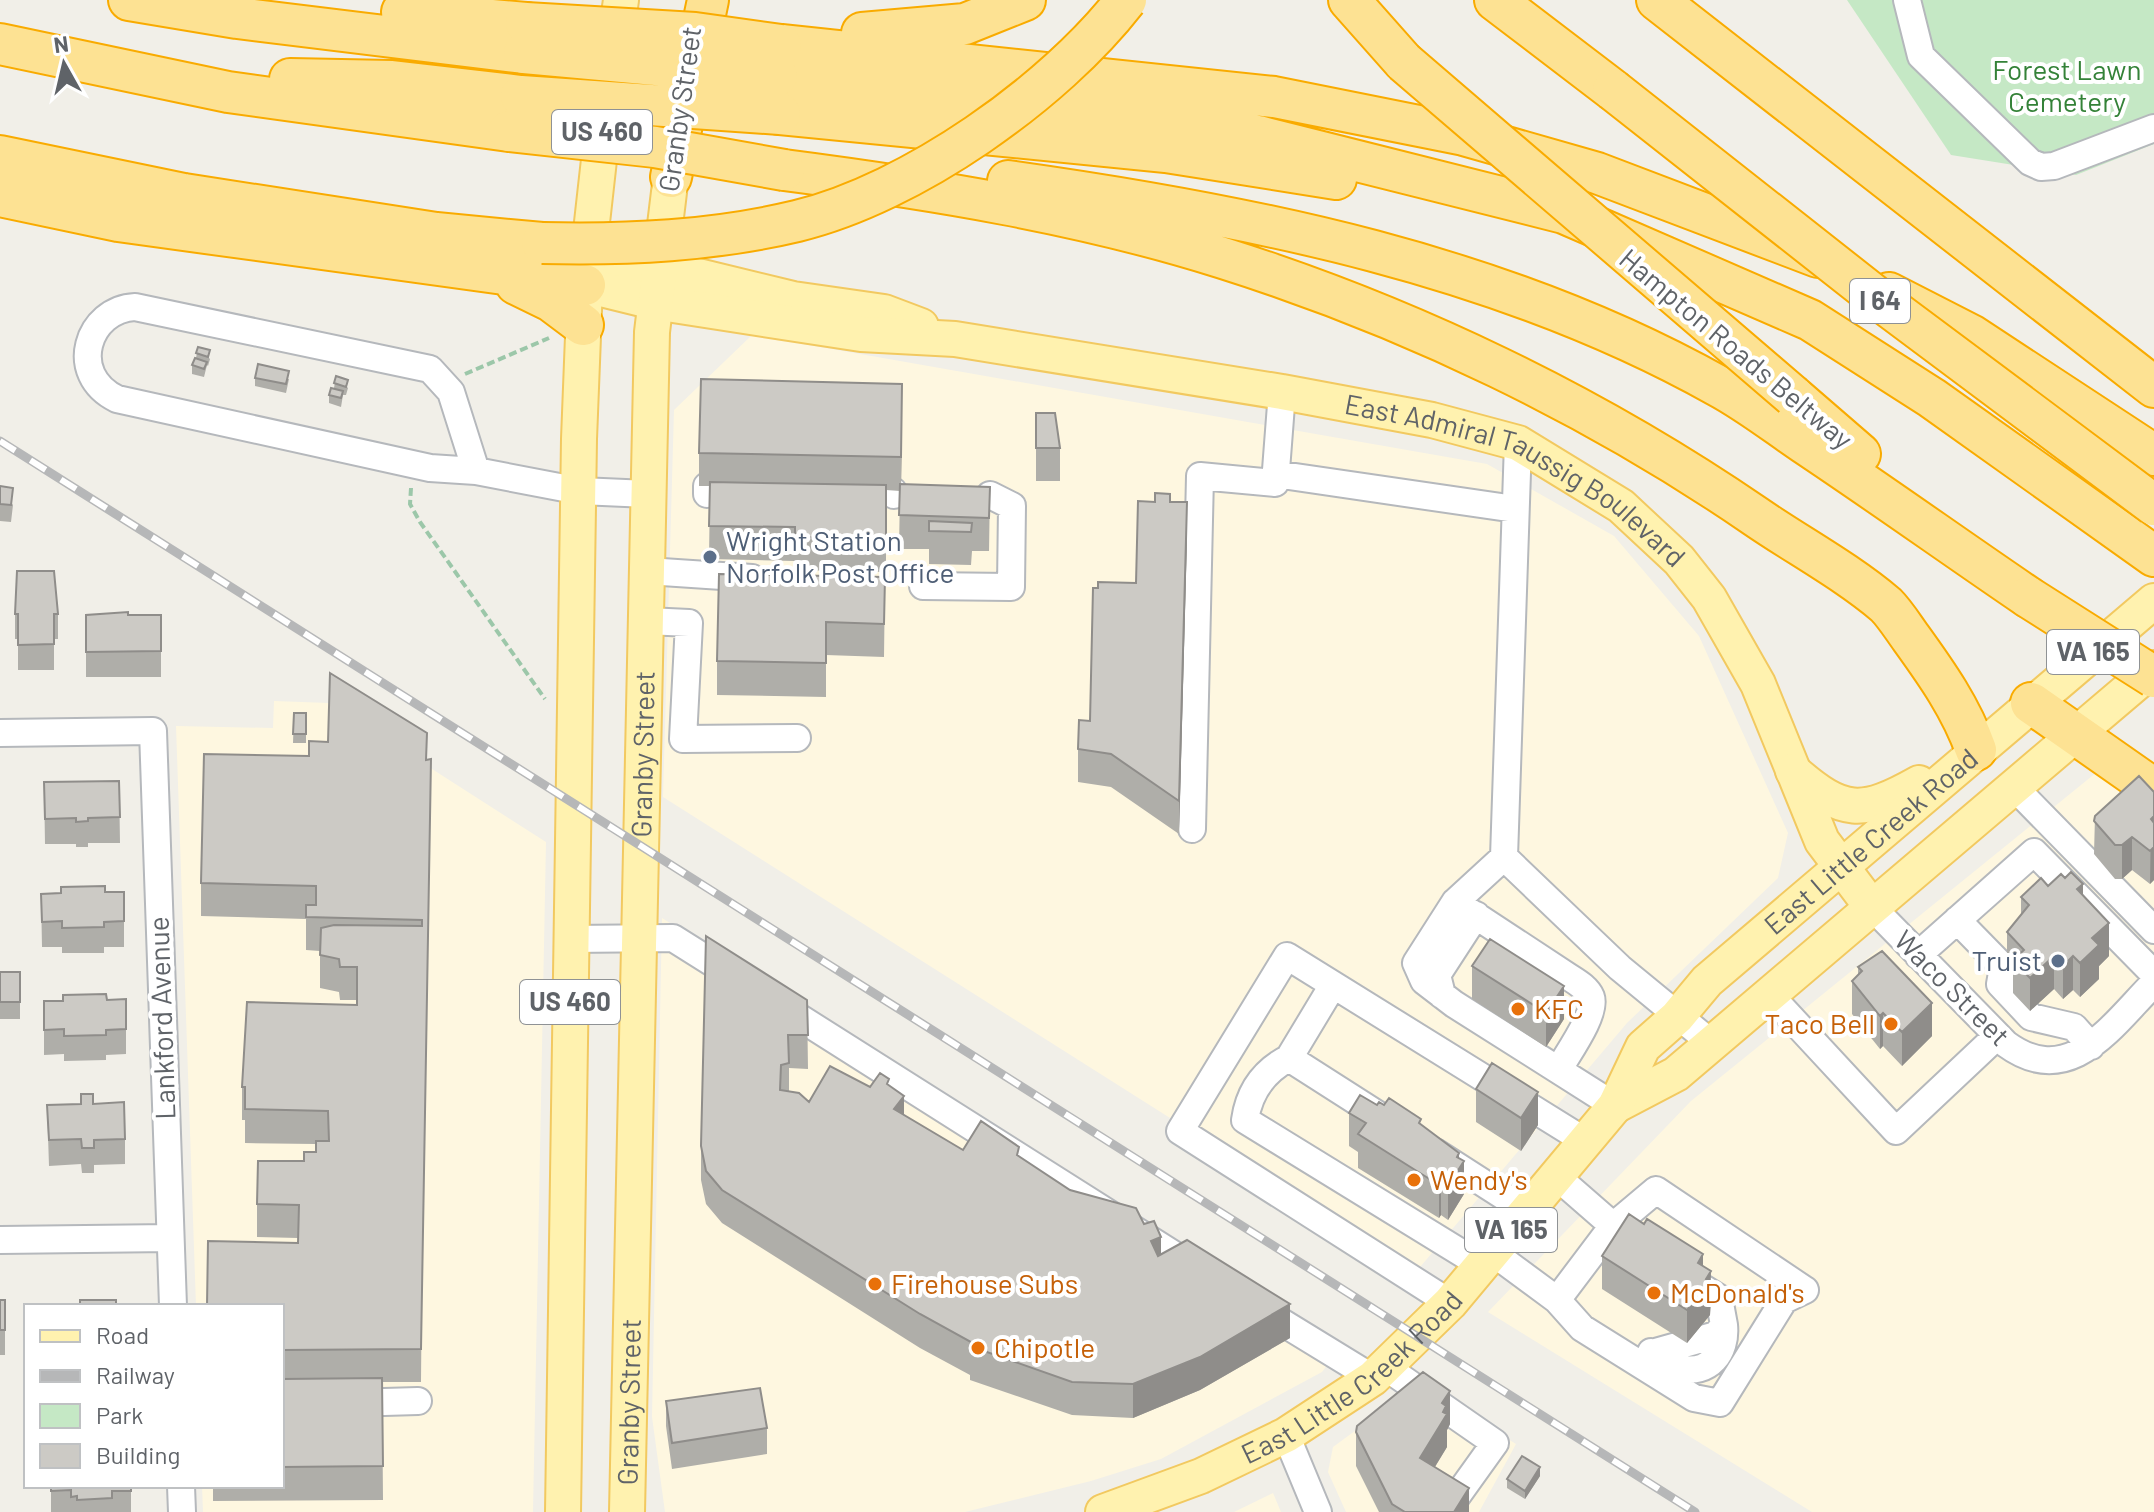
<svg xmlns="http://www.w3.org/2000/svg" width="2154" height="1512" font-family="Barlow,sans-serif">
<rect width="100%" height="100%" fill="#f1efe8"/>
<!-- commercial -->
<path fill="#fef7e0" d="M752,335L1487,464L1614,536L1699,636L1788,833L1778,878L1627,1023L1415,1273L663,797L674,410Z
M274,701L329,703L546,842L533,1512H203L202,1486H282V1306H196L176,726L273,728Z
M2097,772L2154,816V1512H1812L1488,1312L1691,1101Z
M662,918L1343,1345L1322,1372L1161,1459L1091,1481L965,1512H665L652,1417Z
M1419,1384L1516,1444L1479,1512H1346L1328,1472L1333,1447Z
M1273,1493L1281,1512H1234Z"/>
<!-- green -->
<path fill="#c5e8c5" d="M1847,0H2154V144L2076,175L1951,155Z"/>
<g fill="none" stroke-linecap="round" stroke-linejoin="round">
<!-- minor casing -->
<g stroke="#b5b8bc" stroke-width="30">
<path id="minor" d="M1907,0L1921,56L2030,162L2041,167L2054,166L2154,128
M1518,443L1504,857L1455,902L1416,963L1424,981L1454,1004L1615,1106
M476,471L451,392L430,369L135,307C88,309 66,374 117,399L430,468L476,471L580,491L648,494
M1275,474L1515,509
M893,491L894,495
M707,494V486
M647,571L752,578
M923,586L1011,587L1012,506L990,495
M647,621L689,623L683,739L797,738
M0,733L153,731L173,1306
M2013,786L2154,930
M1192,829L1200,476L1275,483L1282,392
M1504,857L1620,968L1710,1042
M1455,902L1566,975C1575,981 1587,987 1591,997C1597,1013 1568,1053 1559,1069
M1871,906L2006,1044C2070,1091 2112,1025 2154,983
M1957,920L2003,967L2000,984L2031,1017L2074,1027L2091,1046
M570,939L673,938L735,977
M1918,955L2034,852L2154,974
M1768,993L1896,1131L1997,1036
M1442,995L1437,975L1476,915
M778,1004L1198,1270
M1289,1058L1333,985
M1386,1120L1289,1058C1264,1071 1249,1092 1245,1120L1481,1265
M1435,1152L1527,1211
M1556,1176L1626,1237
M0,1240L170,1238
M1492,1252L1557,1300L1582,1328L1694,1398L1720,1403L1784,1300L1805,1290
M1557,1300L1612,1227L1656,1190L1805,1290
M1450,1303L1180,1131L1287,956L1585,1141
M1262,1310L1373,1378
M1651,1352C1660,1358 1669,1366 1679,1368C1709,1376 1727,1352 1724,1325
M1652,1353L1716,1335L1724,1325L1719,1298L1703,1288
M1384,1366L1495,1443L1452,1503
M282,1405L418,1401
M1286,1435L1318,1512
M181,1486L182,1512"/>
</g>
<!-- major casing -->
<g stroke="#f2c960" stroke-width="38">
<g id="major">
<path d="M613,55L621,0"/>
<path d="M587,264L694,275L793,299L884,312L921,326"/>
<path id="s1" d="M585,285L654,302L861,334L955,339L1282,392L1432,420L1518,443L1621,506L1679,560L1709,598L1758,684L1822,841L1871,906"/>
<path d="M1793,771C1843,815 1862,815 1919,783"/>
<path d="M1615,1106L1676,1074L2154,668"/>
<path d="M563,1512L579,439L585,285L604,115"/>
<path id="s2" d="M627,1512L652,332L674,151"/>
<path id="s3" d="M1103,1512L1201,1476L1286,1435L1373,1378L1450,1303L1615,1106L1643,1047L1677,1017L1707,981L2154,601"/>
</g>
</g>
<!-- highway casing -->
<g stroke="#f9ab00" stroke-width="44">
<path id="highway" d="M129,0L237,18L524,53
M1349,0L1404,62
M1495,0L1613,90
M1657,0L2154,387
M402,12L526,23
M862,33L965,24L1025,0
M0,44L228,92L509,131
M781,45L1274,97L1464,135L1597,173L1818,257
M777,76L1042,100L1151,114L1258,136L1564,213L1810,320L1932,398L2154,556
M290,79L392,81L521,96
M780,114L1166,152L1336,179
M0,156L184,194L436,233L542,243
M784,170C931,189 1081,213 1223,258C1410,317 1593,405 1755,516C1797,545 1846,571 1886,605C1895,614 1903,627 1911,638C1937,674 1961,708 1976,750
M671,177L708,0
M1008,181C1251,215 1502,265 1718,386C1748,402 1776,424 1804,443C1879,493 1953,546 2028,597
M0,196L118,221L585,285
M516,284L551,301L583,325
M1889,293L1971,335L2154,455
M1793,396L1860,454
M2031,703L2154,789"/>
</g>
<!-- path -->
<path stroke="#9cc7a9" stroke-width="4" stroke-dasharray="8 4" stroke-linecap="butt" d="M465,374L549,338
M411,488L410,504L420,522L545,699"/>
<!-- minor -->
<use href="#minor" stroke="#fff" stroke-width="26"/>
<!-- major -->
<use href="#major" stroke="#fff2af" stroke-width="34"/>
<!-- highway -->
<use href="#highway" stroke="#fde293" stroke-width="40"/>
<!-- rail casing -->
<g stroke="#b6b7b8" stroke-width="9">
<path id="rail" d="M0,441L1695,1512"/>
</g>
<!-- rail -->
<use href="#rail" stroke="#fff" stroke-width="6" stroke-dasharray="18" stroke-linecap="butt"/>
<!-- highway-bridge casing -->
<g stroke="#f9ab00" stroke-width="44" stroke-linecap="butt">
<path id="highway-bridge" d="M526,23L695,33L781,45
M524,53L777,76
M1404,62L1793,396
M1613,90L1885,304L2154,505
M521,96L780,114
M509,131L655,147L784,170
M542,243C628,245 713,241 797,221C912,193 1054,93 1126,0
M2028,597L2154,677"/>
</g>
<!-- highway-bridge -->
<use href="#highway-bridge" stroke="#fde293" stroke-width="40"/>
</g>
<!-- wall -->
<path fill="#afaea9" d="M198,347L210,359L208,366L207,365L204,377L192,374V365L196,358Z
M336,376L348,388L346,395H343L341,407L329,403V395L334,388Z
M255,378L289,379L286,393L255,386Z
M1036,413L1060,448V481H1036Z
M902,417L901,484L990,487L989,551H972L971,565L929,564V549H899L900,491L886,490V572L795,570V561L709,559L710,486H699V453Z
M0,486L13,505L11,522L0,521Z
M1170,502L1187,536L1179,834L1111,787L1078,782V749L1090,721L1098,588L1136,583Z
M885,577L884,657L826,655V697L717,695V661Z
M15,614H58V639H54V670H18V639H15Z
M86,615H161V677H86Z
M294,713H306V743H293Z
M427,733L421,1382H382L383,1500L213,1501V1486H282V1306L298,1243V1238L257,1237V1204L304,1161L316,1152V1144L245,1143V1120H242V1087L357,1005V1000H340L339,992L320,988V951L306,950V919L201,916V883L309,756L328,742Z
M119,781L120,843H88V847H76V844H45L44,782Z
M2154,792V880L2150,884L2132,870L2122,879H2115L2094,854L2095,816Z
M2048,886L2083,895L2109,956L2099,966V979L2080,997L2073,990L2063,999L2054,989L2030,1011L2013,993V971L2007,965V932L2021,915V897Z
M105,892L124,921V947H104V953H62V947H42L41,894Z
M1472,966L1564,1019L1546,1047L1472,999Z
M1858,967L1932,1036L1902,1066L1883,1046L1880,1049L1852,1014V981L1858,975Z
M0,972H20V1019H0Z
M126,999V1054L106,1055V1060L64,1061V1054L44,1055V1001Z
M807,1000L808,1069L789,1068V1091L809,1102L870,1087L889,1086L904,1115L963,1150L1019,1157L1070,1190L1144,1224L1161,1254L1290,1338L1200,1390L1133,1418L1072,1415L970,1380V1375L920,1348L722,1223L706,1204L701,1180V1146Z
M1476,1089L1538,1125L1521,1151L1476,1122Z
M93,1104L125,1139V1164L94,1165V1173H82L81,1164L49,1166L47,1105Z
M1377,1105L1421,1125L1459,1158L1464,1194L1448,1220L1441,1215L1439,1218L1358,1168V1152L1349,1146V1113Z
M1644,1224L1703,1267L1711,1305L1710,1315L1687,1343L1602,1289V1256Z
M0,1300H5V1355H0Z
M666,1401L767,1428V1454L672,1469L666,1426Z
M1450,1424L1447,1430V1447L1435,1467L1469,1512H1379L1356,1466V1432Z
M1540,1476L1525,1499L1507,1488V1479Z
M51,1486H131V1512H51Z"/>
<!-- shaded-wall -->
<path fill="#8f8d8a" d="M902,384V417L901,491V457Z
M1187,502V536L1179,834V801Z
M2154,816V880L2150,884L2151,819Z
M2132,837V870L2122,879V845Z
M2083,884V917L2077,889Z
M2109,923V956L2099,966V979L2080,997V963L2092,938Z
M2054,956V989L2030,1011V978Z
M2073,956V990L2063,999V966Z
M1564,986V1019L1546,1047V1013Z
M1932,1003V1036L1902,1066V1032Z
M1883,1013V1046L1880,1049V1016Z
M1538,1092V1125L1521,1151V1118Z
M904,1096V1129L894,1109Z
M1459,1153V1169L1464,1161V1194L1448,1220V1186Z
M1441,1182V1215L1439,1218V1185Z
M1161,1237V1270L1151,1241Z
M1703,1254V1288L1698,1263Z
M1711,1271L1710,1315L1687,1343V1310Z
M1290,1304V1338L1200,1390L1133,1418V1384Z
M1450,1391V1424L1447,1430V1447L1420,1491V1458L1442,1403Z
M1540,1467V1476L1525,1499V1491Z
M1469,1488V1512H1454Z"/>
<!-- building -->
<path fill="#cccac5" stroke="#8f8d8a" stroke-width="2" d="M198,347L210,350L208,357L196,353Z
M195,358L207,362L204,369L192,365Z
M258,364L289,371L286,384L255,378Z
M336,376L348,380L346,387L334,383Z
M701,379L902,384L901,457L699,453Z
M331,388L343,391L341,398L329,395Z
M1036,413H1055L1060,448H1036Z
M710,482L886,485V538L795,537V527L709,526Z
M900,484L990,487L989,518L899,515Z
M0,486L13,488L11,505L0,504Z
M1155,493L1170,494V502H1187L1179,801L1111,754L1078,749L1079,720L1090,721L1093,588H1098V582L1136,583L1138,501L1155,502Z
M929,521L972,523L971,532L929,531Z
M17,571H54L58,614H54V644L18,645V614H15Z
M719,574L885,577L884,624L826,622V663L717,661Z
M128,612V615H161V651L86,652V615Z
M330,673L427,733L426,760L431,759L421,1349L282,1350V1306H207L208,1241L298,1243L299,1205L257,1204L258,1161H304V1152H316V1141H329L328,1111L245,1109V1087H242L247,1002L357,1005V967H340L339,959L320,955L321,928L334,925L422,926V920L306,917V905H316V886L201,883L204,754L309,756V741L328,742Z
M294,713H306V734H293Z
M2139,776L2154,792V816L2151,819L2154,823V847L2150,851L2132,837L2122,845H2115L2094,821L2095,816Z
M119,781L120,817L88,818V821L76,822V818L45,819L44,782Z
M2071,872L2083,884L2077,889L2109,923L2092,938L2099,945L2080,963L2073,956L2063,966L2054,956L2030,978L2013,960L2024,950L2007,932L2029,905L2021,897L2041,878L2048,886L2061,874L2065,878Z
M105,886V892H124V921L104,922V927L62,928V921L42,922L41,894L61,893V887Z
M706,936L807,1000L808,1035H788L789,1063L781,1065L780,1090L799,1093L809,1102L830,1066L870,1087L880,1073L889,1079L887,1084L904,1096L894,1109L963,1150L981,1121L1019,1147L1017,1155L1070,1190L1136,1208L1144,1224L1154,1221L1161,1237L1151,1241L1158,1256L1187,1240L1290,1304L1200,1357L1133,1384L1072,1382L970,1346L971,1342L920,1314L722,1190L706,1171L701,1146Z
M1490,939L1564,986L1546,1013L1472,966Z
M1882,951L1932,1003L1902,1032L1883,1013L1880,1016L1852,981L1862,971L1858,967Z
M0,972H20V1002H0Z
M106,994L107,1000L126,999V1029L106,1030V1035L64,1036V1029L44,1030V1001H63V995Z
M1492,1063L1538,1092L1521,1118L1476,1089Z
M81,1094H93V1104L124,1102L125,1139L94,1140V1148H82L81,1139L49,1140L47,1105L81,1104Z
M1360,1095L1377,1105L1379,1102L1384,1105L1389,1098L1421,1119L1419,1123L1459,1153L1457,1157L1464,1161L1448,1186L1441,1182L1439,1185L1358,1134L1366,1123L1349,1113Z
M1629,1214L1644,1224L1647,1219L1703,1254L1698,1263L1711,1271L1706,1279L1710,1281L1687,1310L1602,1256Z
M0,1300H5V1330H0Z
M80,1300H116V1306H80Z
M1423,1372L1450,1391L1442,1403L1446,1406L1443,1412L1447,1414L1420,1458L1469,1488L1454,1512H1405L1392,1504L1356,1432L1357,1426Z
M382,1378L383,1466L282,1467V1379Z
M760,1388L767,1428L672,1443L666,1401Z
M1522,1456L1540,1467L1525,1491L1507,1479Z
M51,1486H131V1491H112V1498L77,1500V1496L71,1497V1490L51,1491Z"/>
<!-- markers -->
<g fill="#5c6f8a" stroke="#fff" stroke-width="3">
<circle cx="710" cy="557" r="8"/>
<circle cx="2058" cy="961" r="8"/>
</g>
<g fill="#e8710a" stroke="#fff" stroke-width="3">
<circle cx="1518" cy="1009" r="8"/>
<circle cx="1891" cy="1024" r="8"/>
<circle cx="1414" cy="1180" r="8"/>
<circle cx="875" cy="1284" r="8"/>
<circle cx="1654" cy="1293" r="8"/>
<circle cx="978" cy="1348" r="8"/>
</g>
<g text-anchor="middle" stroke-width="8" stroke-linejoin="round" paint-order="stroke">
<!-- shield labels -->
<g fill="#fff" stroke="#8f9295" stroke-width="2">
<rect x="552" y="110" width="100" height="44" rx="6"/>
<rect x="1850" y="279" width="60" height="44" rx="6"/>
<rect x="2047" y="630" width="92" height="44" rx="6"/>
<rect x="520" y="980" width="100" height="44" rx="6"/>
<rect x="1465" y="1208" width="92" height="44" rx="6"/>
</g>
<g font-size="26" font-weight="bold" fill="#5f6368">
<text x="602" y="141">US 460</text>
<text x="1880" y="310">I 64</text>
<text x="2093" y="661">VA 165</text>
<text x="570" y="1011">US 460</text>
<text x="1511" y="1239">VA 165</text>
</g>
<!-- park labels -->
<g font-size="28" fill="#348238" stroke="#fff">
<text x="2067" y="80">Forest Lawn<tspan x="2067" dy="32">Cemetery</tspan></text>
</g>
<!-- street labels -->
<g font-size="28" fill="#5f6368" stroke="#fff">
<text transform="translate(680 109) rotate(-82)" y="10">Granby Street</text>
<text transform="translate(1736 349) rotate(40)" y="10">Hampton Roads Beltway</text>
<text dy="10" stroke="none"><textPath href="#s1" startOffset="960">East Admiral Taussig Boulevard</textPath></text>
<text dy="10" stroke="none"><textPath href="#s2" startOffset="758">Granby Street</textPath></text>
<text dy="10" stroke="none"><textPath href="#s3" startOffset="1040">East Little Creek Road</textPath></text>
<text transform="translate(1952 988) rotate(45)" y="10">Waco Street</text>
<text transform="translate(162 1018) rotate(-92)" y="10">Lankford Avenue</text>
<text dy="10" stroke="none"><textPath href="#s3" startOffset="286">East Little Creek Road</textPath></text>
<text dy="10" stroke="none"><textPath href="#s2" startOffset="110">Granby Street</textPath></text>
</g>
<!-- service labels -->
<g font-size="28" fill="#4e5e75" stroke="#fff" text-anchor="start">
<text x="726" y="551">Wright Station<tspan x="726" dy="32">Norfolk Post Office</tspan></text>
<text x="2042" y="971" text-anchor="end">Truist</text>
</g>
<!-- food labels -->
<g font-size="28" fill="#c56008" stroke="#fff" text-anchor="start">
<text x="1534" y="1019">KFC</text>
<text x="1875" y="1034" text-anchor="end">Taco Bell</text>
<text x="1430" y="1190">Wendy's</text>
<text x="891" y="1294">Firehouse Subs</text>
<text x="1670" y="1303">McDonald's</text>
<text x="994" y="1358">Chipotle</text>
</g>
</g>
<!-- legend -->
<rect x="24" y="1304" width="260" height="184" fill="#ffffff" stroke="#bfc1c3" stroke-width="2"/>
<rect x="40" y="1330" width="40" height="12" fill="#fff2af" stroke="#bfc1c3" stroke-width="2"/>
<text x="96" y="1344" font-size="24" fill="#5f6368">Road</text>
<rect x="40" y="1370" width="40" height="12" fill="#b6b7b8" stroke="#bfc1c3" stroke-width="2"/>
<text x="96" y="1384" font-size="24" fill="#5f6368">Railway</text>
<rect x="40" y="1404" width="40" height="24" fill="#c5e8c5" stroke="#bfc1c3" stroke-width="2"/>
<text x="96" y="1424" font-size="24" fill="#5f6368">Park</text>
<rect x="40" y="1444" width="40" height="24" fill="#cccac5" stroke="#bfc1c3" stroke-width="2"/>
<text x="96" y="1464" font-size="24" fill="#5f6368">Building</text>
<!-- north arrow -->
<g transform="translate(64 64) rotate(352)" stroke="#ffffff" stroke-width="6" paint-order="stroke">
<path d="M0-6L14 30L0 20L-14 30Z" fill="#5f6368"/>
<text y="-12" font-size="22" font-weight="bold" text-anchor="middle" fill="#5f6368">N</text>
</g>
</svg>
